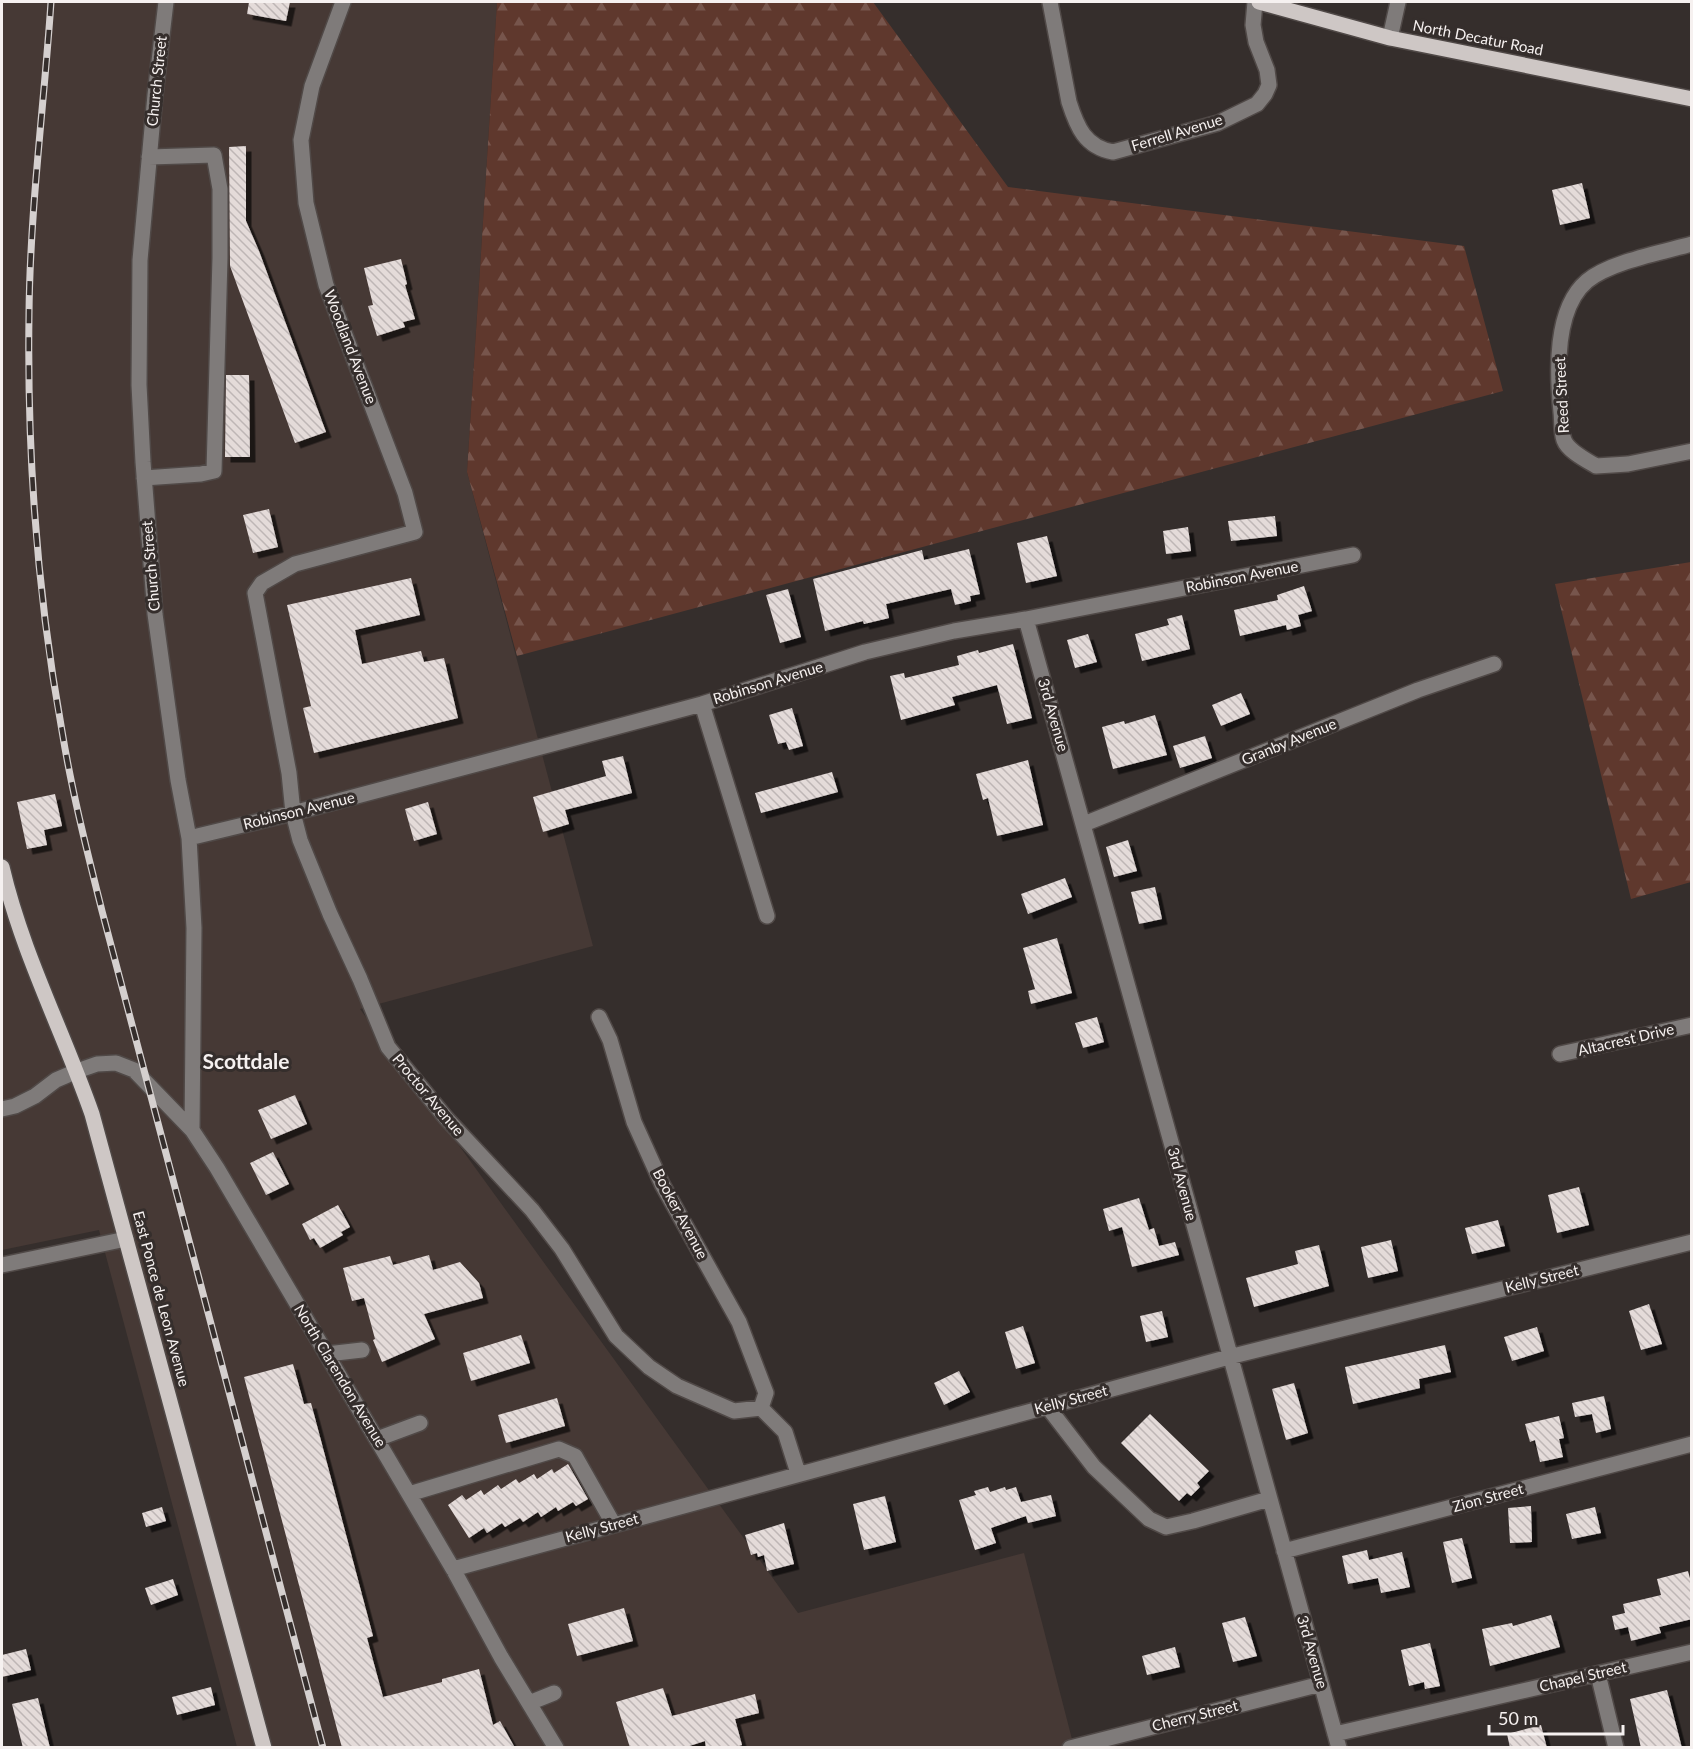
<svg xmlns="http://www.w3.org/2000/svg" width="1693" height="1749" font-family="Lato,sans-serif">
<defs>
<pattern id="forest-firs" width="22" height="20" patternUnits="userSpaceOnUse" patternTransform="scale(1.5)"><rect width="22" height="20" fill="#5f382d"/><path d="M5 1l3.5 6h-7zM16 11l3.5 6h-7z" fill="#77554c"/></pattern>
<pattern id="building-back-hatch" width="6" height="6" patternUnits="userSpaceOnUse" patternTransform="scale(1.5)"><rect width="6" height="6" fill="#e4dbd9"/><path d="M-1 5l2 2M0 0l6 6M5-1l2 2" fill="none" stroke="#beb6b5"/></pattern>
<filter id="shadow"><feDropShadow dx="5.5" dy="5.5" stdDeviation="0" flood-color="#0009"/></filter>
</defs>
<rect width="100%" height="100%" fill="#352e2c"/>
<!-- built -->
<path fill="#463935" d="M2,2H497L467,472L593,946L360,1009L798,1613L1024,1553L1074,1747H237L99,1230L2,1250Z"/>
<!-- forest -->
<path fill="url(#forest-firs)" d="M497,2H873L1008,187L1464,246L1503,391L517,656L467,472Z
M1691,562V882L1631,899L1555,584Z"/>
<!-- building -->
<path fill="url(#building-back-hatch)" filter="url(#shadow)" d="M249,2H290L286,21L247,14Z
M246,146V221L259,251L326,432L295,443L230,266L229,147Z
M1582,183L1590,218L1560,225L1552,190Z
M401,259L407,284L405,285L415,319L403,322L405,327L377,336L368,306L373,305L364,268Z
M226,375H249L250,457H225Z
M269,509L278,547L253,553L243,515Z
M1275,516L1277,536L1231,541L1228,521Z
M1188,527L1191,551L1166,554L1163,531Z
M1047,536L1057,576L1026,583L1017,543Z
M969,549L980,594L970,596L971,601L955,605L951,589L886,604L889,618L864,624L863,621L825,631L813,579L922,550L924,560Z
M411,578L420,615L355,630L362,664L421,651L424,662L444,658L458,718L314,753L303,708L311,706L287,605Z
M1304,586L1312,611L1298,615L1301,626L1287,630L1286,625L1240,636L1234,610L1278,600L1277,595Z
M788,589L801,637L780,643L766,595Z
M1182,615L1190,649L1142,661L1135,634L1169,625L1167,619Z
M1088,634L1097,662L1075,668L1067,640Z
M1013,644L1032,718L1007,724L997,685L952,697L955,705L901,720L890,676L904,673L905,678L959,665L957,656L978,650L979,653Z
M1241,693L1250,714L1221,726L1212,705Z
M792,708L803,746L789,750L786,742L778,744L769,715Z
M1155,715L1167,755L1113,769L1102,727L1124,721L1125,724Z
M1205,736L1212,758L1180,768L1173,746Z
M623,756L632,793L565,810L569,824L543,832L533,797L606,776L602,761Z
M1028,760L1043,825L997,836L988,798L983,800L976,774Z
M832,772L838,792L761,813L755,793Z
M55,794L62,826L44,830L47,845L27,849L17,802Z
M428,802L437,834L414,841L405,809Z
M1128,840L1137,871L1114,877L1106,847Z
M1065,878L1072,897L1028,914L1021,894Z
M1155,887L1162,919L1139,924L1131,892Z
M1057,938L1072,993L1031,1004L1028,991L1035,989L1023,948Z
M1097,1017L1104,1042L1083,1048L1075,1023Z
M295,1095L307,1124L271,1139L258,1110Z
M273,1152L289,1184L266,1195L250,1163Z
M1579,1187L1589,1225L1557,1233L1548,1195Z
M1139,1198L1149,1230L1154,1228L1159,1246L1175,1242L1179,1255L1132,1267L1122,1227L1109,1231L1103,1209Z
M338,1205L350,1227L341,1232L343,1235L320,1248L314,1238L310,1240L302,1224Z
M1498,1220L1505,1246L1472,1254L1465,1228Z
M1391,1240L1398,1271L1368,1278L1361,1247Z
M1319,1245L1329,1286L1254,1307L1246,1278L1298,1264L1295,1251Z
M429,1255L433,1270L460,1262L479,1283L483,1298L424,1314L435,1339L382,1362L373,1340L375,1339L364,1298L352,1301L343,1268L390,1256L393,1265Z
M1649,1304L1662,1344L1641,1350L1629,1311Z
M1162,1311L1168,1337L1146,1342L1140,1316Z
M1023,1326L1035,1363L1016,1369L1005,1332Z
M1537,1327L1544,1351L1512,1361L1504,1337Z
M521,1335L530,1363L471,1381L463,1353Z
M1445,1345L1451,1372L1419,1379L1420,1388L1353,1404L1345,1367Z
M293,1364L304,1404L311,1403L373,1636L367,1638L383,1697L442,1682V1679L479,1669L493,1725L500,1721L515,1748H342L244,1377Z
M959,1371L970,1392L944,1405L934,1383Z
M1294,1383L1308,1433L1286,1440L1272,1389Z
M1604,1396L1611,1429L1596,1433L1592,1414L1575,1417L1572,1403Z
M557,1398L565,1426L506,1443L498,1415Z
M1150,1414L1209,1471L1197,1483L1200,1487L1191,1496L1187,1493L1179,1501L1121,1443Z
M1559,1416L1564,1438L1559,1439L1563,1457L1540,1462L1535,1440L1530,1442L1525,1424Z
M568,1464L588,1499L576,1506L573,1502L558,1511L556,1507L541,1517L538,1512L523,1522L520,1518L505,1527L502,1523L487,1533L484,1528L469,1538L448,1505L462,1495L466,1500L481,1490L484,1495L498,1485L501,1489L516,1479L519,1483L534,1474L537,1479L552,1469L554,1473Z
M988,1487L990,1492L1005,1487L1006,1490L1016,1487L1021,1502L1051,1495L1056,1516L1028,1523L1026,1516L991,1528L996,1543L975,1550L959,1500L976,1495L974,1491Z
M885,1496L896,1542L864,1550L853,1504Z
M1531,1506L1532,1542L1510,1543L1508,1508Z
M162,1507L166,1521L146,1527L142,1513Z
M1595,1507L1601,1533L1572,1539L1566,1514Z
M784,1523L794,1564L767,1571L764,1555L758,1557L757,1553L751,1555L745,1535Z
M1462,1538L1472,1578L1452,1583L1443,1542Z
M1367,1550L1369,1560L1402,1552L1410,1587L1381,1593L1378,1578L1348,1584L1342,1556Z
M1688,1571L1692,1586V1619L1659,1627L1661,1633L1631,1641L1628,1627L1615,1630L1612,1616L1625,1613L1623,1604L1661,1595L1657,1579Z
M173,1579L178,1595L151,1605L145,1588Z
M624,1608L633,1641L577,1656L568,1624Z
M1551,1615L1560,1647L1490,1666L1482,1629L1512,1623L1513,1626Z
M1245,1617L1257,1656L1233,1662L1222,1623Z
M1430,1643L1440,1686L1425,1689L1424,1682L1409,1686L1401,1650Z
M1175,1647L1180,1667L1147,1675L1142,1656Z
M26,1649L31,1670L2,1677V1655Z
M211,1687L215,1705L177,1715L172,1697Z
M663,1688L672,1716L755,1694L759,1713L735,1719L742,1745L732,1748H706L705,1741L683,1748H630L616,1702Z
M1667,1690L1682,1748H1641L1630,1699Z
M38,1698L50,1748H23L12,1704Z
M1541,1725L1547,1748H1510L1507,1734Z"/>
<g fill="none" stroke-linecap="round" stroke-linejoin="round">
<!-- minor casing -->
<g stroke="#504947" stroke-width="18">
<path id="minor" d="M166,2L155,95L140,260L139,385L143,462L155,614L178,780L189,838L194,928L192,1130
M343,2L312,86L301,140L306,203L326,285L405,493L415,532L295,564L262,583L255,593L289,773L293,813L300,840L330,914L360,979L388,1047L446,1118L532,1210L562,1249L616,1336L649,1367L677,1386L734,1411L761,1408L785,1432L798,1473
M1050,2L1069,102C1077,127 1085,147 1113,152L1218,123L1257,104L1265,94L1269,85L1267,70L1256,42L1253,25L1255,2
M1390,38L1398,2
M1692,244C1663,252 1610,262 1587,281C1554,309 1557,373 1561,412C1562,420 1561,432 1564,440C1568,451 1586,460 1596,466L1628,464L1692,451
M144,478L201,474L214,471L220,258V189L214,155L149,157
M1026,619L1339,1748
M702,704L767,916
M1084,824L1418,690L1494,664
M189,838L293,813L702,704L865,652L954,631L1026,619L1353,555
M599,1017L610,1040L634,1122L662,1184L739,1322L766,1393L761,1408
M1560,1054L1692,1025
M2,1109L15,1106L35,1096L56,1080L77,1071L97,1064L116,1063L134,1070L192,1130L217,1168L453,1569L501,1657L556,1748
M2,1265L126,1239
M327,1354L362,1350
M1047,1406L1094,1467L1149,1519L1166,1527L1193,1521L1269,1499
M377,1439L420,1423
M409,1494L559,1449L575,1456L614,1525
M1284,1551L1692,1444
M453,1569L1229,1357L1692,1242
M1598,1674L1616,1748
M529,1703L554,1693
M1335,1734L1692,1652
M1070,1748L1321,1684"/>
</g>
<!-- major casing -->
<g stroke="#504947" stroke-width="18">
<path id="major" d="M1259,2L1390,38L1692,99
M2,867C22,953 63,1031 92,1114L264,1748"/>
</g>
<!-- minor -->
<use href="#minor" stroke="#7f7b7a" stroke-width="15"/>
<!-- major -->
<use href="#major" stroke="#cec7c5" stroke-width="15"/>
<!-- rail casing -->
<g stroke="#d5d0cf" stroke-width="7">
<path id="rail" d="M51,2C44,106 30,209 29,314C27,454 37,593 62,731C72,792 87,851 102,911L323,1748"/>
</g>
<!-- rail -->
<use href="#rail" stroke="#352e2c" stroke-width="4.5" stroke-dasharray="14" stroke-linecap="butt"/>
</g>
<g text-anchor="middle" stroke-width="6" stroke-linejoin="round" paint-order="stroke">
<!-- street labels -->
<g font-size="15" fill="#f6f1f0" stroke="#352e2c">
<text transform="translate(1478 38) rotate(11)" y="5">North Decatur Road</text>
<text transform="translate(157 81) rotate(-84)" y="5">Church Street</text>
<text transform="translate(1177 133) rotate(-17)" y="5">Ferrell Avenue</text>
<text transform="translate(350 347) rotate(69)" y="5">Woodland Avenue</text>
<text transform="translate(1562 395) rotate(-93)" y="5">Reed Street</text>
<text transform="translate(151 566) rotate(-95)" y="5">Church Street</text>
<text transform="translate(1242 577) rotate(-11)" y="5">Robinson Avenue</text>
<text transform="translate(768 683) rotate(-17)" y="5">Robinson Avenue</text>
<text transform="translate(1053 715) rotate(74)" y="5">3rd Avenue</text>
<text transform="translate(1289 742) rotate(-22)" y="5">Granby Avenue</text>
<text transform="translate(299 811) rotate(-14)" y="5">Robinson Avenue</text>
<text transform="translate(1626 1040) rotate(-13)" y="5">Altacrest Drive</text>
<text transform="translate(428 1095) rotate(50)" y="5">Proctor Avenue</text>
<text transform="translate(1182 1184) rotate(75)" y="5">3rd Avenue</text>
<text transform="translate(680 1214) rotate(62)" y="5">Booker Avenue</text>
<text transform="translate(1542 1279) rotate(-14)" y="5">Kelly Street</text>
<text transform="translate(161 1299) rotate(75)" y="5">East Ponce de Leon Avenue</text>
<text transform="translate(340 1376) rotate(59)" y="5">North Clarendon Avenue</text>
<text transform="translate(1071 1400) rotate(-15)" y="5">Kelly Street</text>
<text transform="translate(1488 1498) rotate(-15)" y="5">Zion Street</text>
<text transform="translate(602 1528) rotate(-15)" y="5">Kelly Street</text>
<text transform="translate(1312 1652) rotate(74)" y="5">3rd Avenue</text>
<text transform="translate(1583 1677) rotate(-13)" y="5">Chapel Street</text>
<text transform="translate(1195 1716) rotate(-14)" y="5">Cherry Street</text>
</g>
<!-- district labels -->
<g font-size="21" font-weight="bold" fill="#f6f1f0" stroke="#352e2c">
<text x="246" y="1069">Scottdale</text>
</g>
</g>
<!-- border -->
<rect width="1693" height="1749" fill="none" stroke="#f6f1f0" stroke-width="6"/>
<!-- scale -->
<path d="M1489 1725v9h134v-9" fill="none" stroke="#f6f1f0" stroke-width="3"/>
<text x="1498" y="1725" font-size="18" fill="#f6f1f0" stroke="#352e2c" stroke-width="4.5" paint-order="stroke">50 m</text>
</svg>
